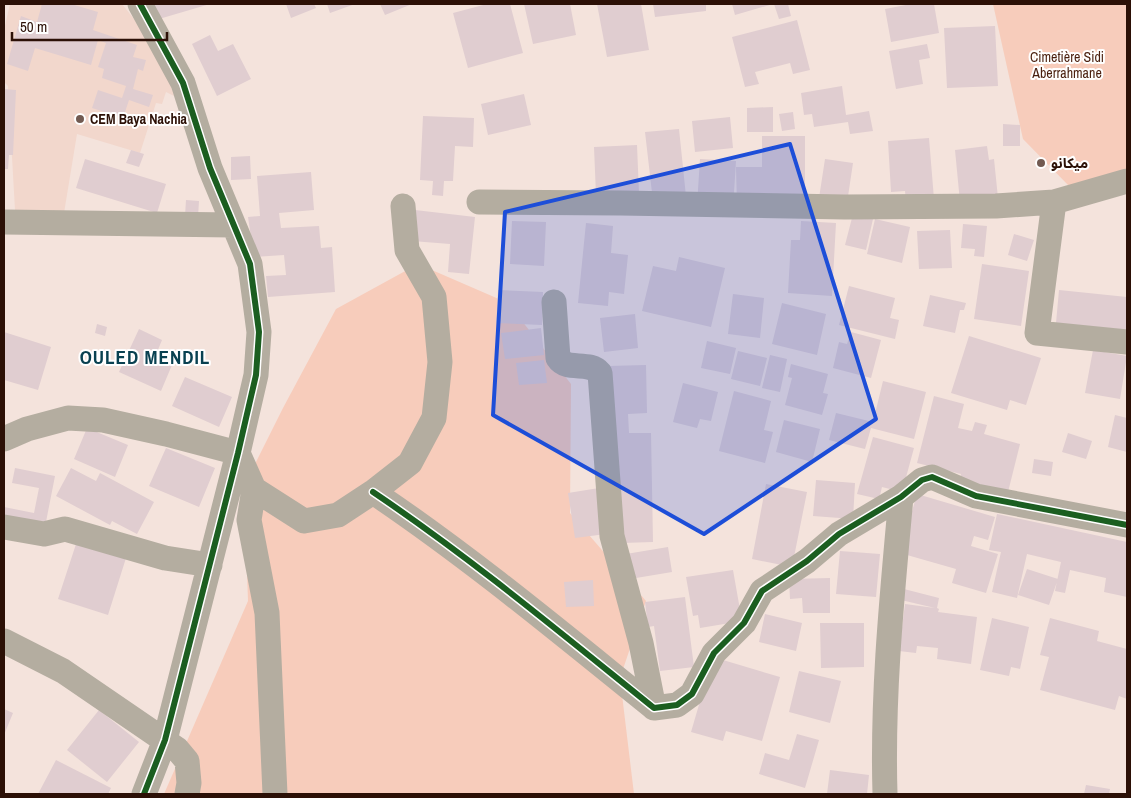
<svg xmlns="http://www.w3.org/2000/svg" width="1131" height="798" font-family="'Archivo Narrow','Noto Sans Arabic',sans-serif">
<rect width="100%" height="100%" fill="#f4e3dc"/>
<!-- built -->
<path fill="#f2d7cc" d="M10,4H122L153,43L170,77L174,96L166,92L162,104L156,103L140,153L77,134L64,213L15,210L8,86L4,82V30Z"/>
<!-- green -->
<path fill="#f7ccbb" d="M993,4H1127V170L1069,186L1023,139Z
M418,264L508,303L571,384L570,513L646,601L620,678L634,794H164L248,601L244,486L283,408L336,309Z"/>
<!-- building -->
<path fill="#e0cdd0" d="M42,4H71L98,12L93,30L137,45L133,57L146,60L143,71L138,69L133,89L153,95L149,107L129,100L123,118L92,108L98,90L122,98L126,86L102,78L104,69L98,67L106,43L98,40L91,65L35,48L28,71L7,64L21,16L37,22Z
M154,4H210L159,19Z
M286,4H314L316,8L291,18Z
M327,4H355L330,13Z
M380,4H412L385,15Z
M487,4H510L523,53L468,68L453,13Z
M524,4H570L576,35L533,44Z
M597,4H641L649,50L607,57Z
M653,4H706V11L655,17Z
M732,4H773L735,15Z
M774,4H788L791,16L779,19Z
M911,4H934L939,33L891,42L885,9Z
M797,20L810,70L793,74L790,63L755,72L759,84L745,87L732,37Z
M995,26L998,86L947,88L944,28Z
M210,35L218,51L233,44L251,79L217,96L192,44Z
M927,44L930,58L919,60L923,84L896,89L889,51Z
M842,86L846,115L869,111L873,131L850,134L848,122L814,127L812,114L804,115L801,93Z
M4,89L16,90L13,155H9L8,169H4Z
M524,94L531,125L488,135L481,104Z
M773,107V132H747V108Z
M793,112L795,129L782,131L779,114Z
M423,116L474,118L473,147L455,146L453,181H444L443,196L432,195L433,181L420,180Z
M730,117L733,148L695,152L692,121Z
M1003,124L1020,125V146H1003Z
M679,129L687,206L654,210L645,132Z
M762,136H805V206H737L736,167H762Z
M929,138L934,199L906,201L905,191L891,192L888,141Z
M637,145L639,193L596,195L594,147Z
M987,146L989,160L994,159L998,198L960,202L955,150Z
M131,150L144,154L139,167L126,163Z
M250,156L251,179L231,180V157Z
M85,159L166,184L157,213L76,188Z
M700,159L736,161L733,208L697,205Z
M825,159L853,163L847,203L819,198Z
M311,172L314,210L279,213L281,228L319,226L321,248L332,247L335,292L268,297L266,276L286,275L284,255L254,257L248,217L260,216L257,176Z
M186,200L199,201L198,217L185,216Z
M415,210L475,217L469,274L448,272L450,244L412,241Z
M853,214L873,219L866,250L845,245Z
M875,219L910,227L902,263L867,254Z
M512,221L546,222L544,266L510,264Z
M801,221L836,223L832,296L788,293L791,240H800Z
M586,223L613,226L611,253L628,255L624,294L609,292L608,306L578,303Z
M963,224L987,226L984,257L974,256L975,249L961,248Z
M950,230L952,268L919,269L917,231Z
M1014,234L1034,240L1027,261L1008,255Z
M679,257L725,268L711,327L642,311L653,266L676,271Z
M982,264L1029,271L1021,326L974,319Z
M849,286L895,298L890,318L899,320L895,339L839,325Z
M498,290L543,292L542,325L496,323Z
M1059,290L1127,297V330L1056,323Z
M733,294L764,298L760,338L728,334Z
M930,295L966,303L964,310H960L955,333L923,326Z
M782,303L826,314L817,355L772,344Z
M635,314L638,348L604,352L600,318Z
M97,324L107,327L105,336L95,333Z
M541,328L544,355L505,359L501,333Z
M139,329L162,340L155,357L172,365L161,391L119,372Z
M4,332L51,347L38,390L4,380Z
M851,332L881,340L871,378L833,368L839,342L847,344Z
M969,336L1041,358L1026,405L1010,400L1007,410L951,393Z
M707,341L736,348L730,374L701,368Z
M1093,350L1127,356L1120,399L1085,393Z
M738,351L767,358L760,386L731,379Z
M770,355L787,359L780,392L762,388Z
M544,360L547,383L519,385L516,363Z
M791,364L828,374L823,393L828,394L822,415L785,405L792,378L788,377Z
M646,365L647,413L628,414L629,433H651L653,542L622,543L608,366Z
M185,377L232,397L219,427L172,406Z
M883,381L926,392L914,439L871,428L865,449L829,440L836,413L873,422Z
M683,383L718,392L711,421L700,419L697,428L673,422Z
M734,391L771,401L764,430L773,432L765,463L719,451Z
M934,396L964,404L958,428L972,431L975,422L987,425L984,434L1020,444L1006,500L958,488L961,474L917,463Z
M1115,415L1127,418V452L1108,447Z
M784,420L820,429L812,462L776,452Z
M87,428L128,445L115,477L74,459Z
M1068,433L1092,441L1086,459L1062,452Z
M873,437L914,448L902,492L882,487L879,499L857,494Z
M166,448L215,468L199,507L149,486Z
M1034,459L1053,462L1051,476L1032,473Z
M15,468L55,476L45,527L4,519V507L34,513L39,488L12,483Z
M71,468L96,481L100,473L154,502L137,534L112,521L110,525L56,496Z
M816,480L855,483L853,519L813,516Z
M766,484L807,492L792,567L752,559Z
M599,488L606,534L575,538L568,493Z
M917,494L995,517L988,540L974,536L971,546L998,554L986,593L952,583L956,569L900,553Z
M997,514L1127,542V597L1104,592L1106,578L1070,570L1065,593L1055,591L1061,562L1027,554L1017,598L992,592L1001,552L989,550Z
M77,541L126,558L108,615L58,599Z
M668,547L672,572L630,579L626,554Z
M840,551L880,554L876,597L836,594Z
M1027,569L1058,579L1049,605L1018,595Z
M733,570L742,621L700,628L698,615L693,616L686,577Z
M830,578V613H803L802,598L790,599L789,579Z
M593,580L594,606L566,607L564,582Z
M904,589L939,598L937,608L939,609L938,612L977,617L971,664L937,659L938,648L917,646L916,653L899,651L905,604L935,608L901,600Z
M685,597L694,667L660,671L654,626L648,627L645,602Z
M765,614L802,623L796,651L759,642Z
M992,618L1029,627L1020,669L1011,667L1009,676L980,670Z
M1050,618L1099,631L1097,641L1127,649V699L1119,696L1115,710L1040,690L1049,657L1040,655Z
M820,623H864V667L821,668Z
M713,657L780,677L762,741L726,731L723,741L691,732Z
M799,671L841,681L830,723L789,712Z
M4,709L13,713L4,735Z
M99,710L139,742L107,782L67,750Z
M797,734L819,740L805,788L759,774L765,753L789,760Z
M56,760L111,788L108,794H38Z
M830,770L869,775L867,794H827Z
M1086,785L1110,789L1109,794H1084Z"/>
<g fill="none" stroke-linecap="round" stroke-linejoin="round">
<!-- minor -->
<path stroke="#b4ada0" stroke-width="25" d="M140,4L183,83L210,168L250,264L259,332L256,375L238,453L165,740L144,794
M479,202L621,203L845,207L996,206L1054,202L1127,181
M1054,202L1037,333L1127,342
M4,222L233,225
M554,302L558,358C567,372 589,360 600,373L612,536L641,643L654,708
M4,439L27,429L68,418L103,420L166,434L238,453L254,489L304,521L338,515L373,492L410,463L434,418L440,362L434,297L407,250L403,206
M254,489L249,520L267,613L275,794
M373,492C471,558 562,634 654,708L677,705L692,694L714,653L744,623L762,591L807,561L839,534L901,497L922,480L932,477L976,496L1127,525
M4,527L44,534L65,529L165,558L210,565
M4,641L63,671L177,749L187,761L189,783L187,794
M885,794C882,695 892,596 901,497"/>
<!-- cycleway casing -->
<g stroke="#fff" stroke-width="9">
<path id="cycleway" d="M140,4L183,83L210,168L250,264L259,332L256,375L238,453L165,740L144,794
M373,492C471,558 562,634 654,708L677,705L692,694L714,653L744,623L762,591L807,561L839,534L901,497L922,480L932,477L976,496L1127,525"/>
</g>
<!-- cycleway -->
<use href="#cycleway" stroke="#1b5e20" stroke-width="6"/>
</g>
<!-- marked area -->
<path fill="#1d4ed8" fill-opacity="0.2" stroke="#1d4ed8" stroke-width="4" stroke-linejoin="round" d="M790,144L876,419L704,534L493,415L505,212Z"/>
<!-- markers -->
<g fill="#725a51" stroke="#fff" stroke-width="2">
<circle cx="80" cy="119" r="5"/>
<circle cx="1041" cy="163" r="5"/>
</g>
<g text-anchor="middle" stroke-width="4" stroke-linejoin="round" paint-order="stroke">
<!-- park labels -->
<g font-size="14" fill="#491e0d" stroke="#fff">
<text x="1067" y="62">Cimetière Sidi<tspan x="1067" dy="16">Aberrahmane</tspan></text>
</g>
<!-- poi labels -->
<g font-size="14" font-weight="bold" fill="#2c1006" stroke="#fff" text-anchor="start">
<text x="90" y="124">CEM Baya Nachia</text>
<text x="1051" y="168">ميكانو</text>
</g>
<!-- district labels -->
<g font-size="19" font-weight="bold" letter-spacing="1" fill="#094151" stroke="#fff">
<text x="145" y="364">OULED MENDIL</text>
</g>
</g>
<!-- border -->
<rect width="1131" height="798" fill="none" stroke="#2c1006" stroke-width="10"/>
<!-- scale -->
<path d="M12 32v8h155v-8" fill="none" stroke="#2c1006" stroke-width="2.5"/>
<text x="20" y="32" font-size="15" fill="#2c1006" stroke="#ffffff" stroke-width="4" paint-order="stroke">50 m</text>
</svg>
